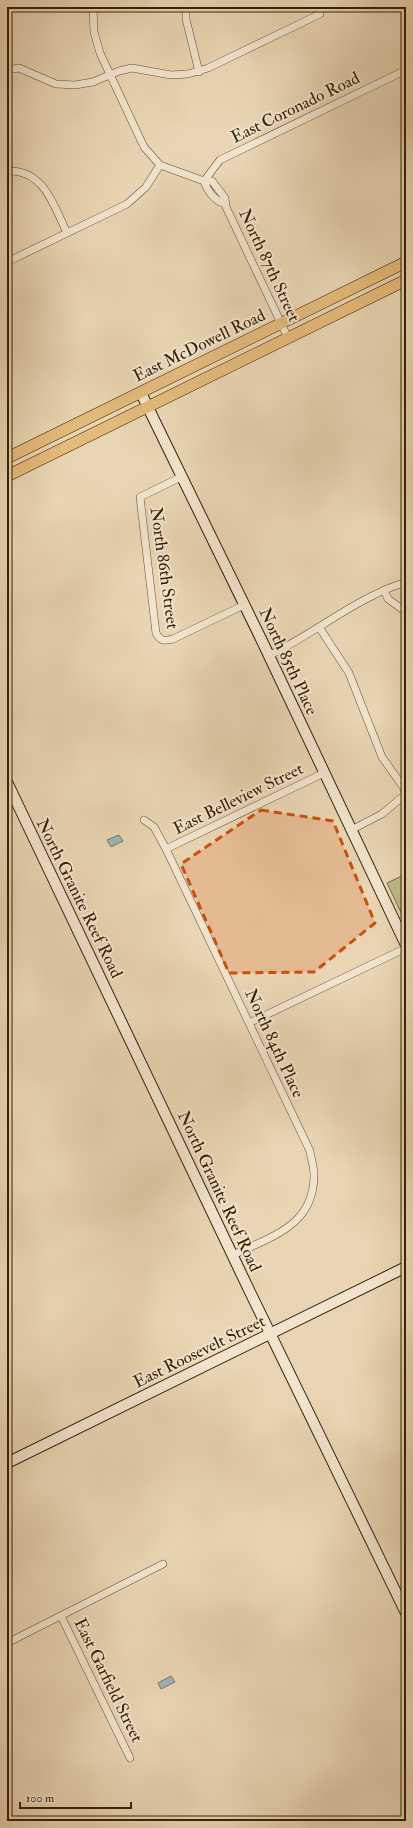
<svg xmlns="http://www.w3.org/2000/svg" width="413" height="1828" font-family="'IM FELL Double Pica',serif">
<rect width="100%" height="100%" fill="#e9d5b3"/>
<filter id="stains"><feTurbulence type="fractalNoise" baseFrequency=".005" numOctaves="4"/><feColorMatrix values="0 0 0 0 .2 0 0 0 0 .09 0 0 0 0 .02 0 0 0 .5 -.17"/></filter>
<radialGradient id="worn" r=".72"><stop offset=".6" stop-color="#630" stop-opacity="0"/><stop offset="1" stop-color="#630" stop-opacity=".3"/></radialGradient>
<!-- green -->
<path fill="#bdbb88" stroke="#7a6e44" d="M406,874V923L387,883Z"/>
<!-- water -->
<path fill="#9eb5b9" stroke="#74796f" d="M119,835L123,841L111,847L107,840Z
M171,1676L175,1682L161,1689L158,1683Z"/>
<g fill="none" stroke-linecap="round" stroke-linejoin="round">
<!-- street casing -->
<g stroke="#634d2d" stroke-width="8">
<path id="street" d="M93,7L94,32L100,53L144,147L160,165L204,181H212L225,198L226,207L288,338
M186,7V19L199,72
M7,70L19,68L56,84L75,85L93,82L119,71L132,68L171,75L188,74L208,68L320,14
M7,171C44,169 54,206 67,233
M204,181L220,160L406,70
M204,181C207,191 215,201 225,204
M7,262L127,204L146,187L160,165
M181,477L140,497L156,633C161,642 165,641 173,639L244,605
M384,590L388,599L406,612
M319,627L349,673L382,757L406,791
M268,656C316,633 355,598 406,582
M144,820L154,827L166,849L310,1151C311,1159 314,1167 314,1175C314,1226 272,1236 233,1255
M351,830L382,814L406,794
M166,849L324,773
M249,1023L406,948
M61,1616L130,1758
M7,1643L163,1564"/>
</g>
<!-- secondary casing -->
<g stroke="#362000" stroke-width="12">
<path id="secondary" d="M141,393L262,641L406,945
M7,782L250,1292L406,1613
M7,1463L406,1267"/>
</g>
<!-- primary casing -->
<g stroke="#362000" stroke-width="12">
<path id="primary" d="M7,458L406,262
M7,476L406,280"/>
</g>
<!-- street -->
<use href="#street" stroke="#f1e4ce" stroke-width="7"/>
<!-- secondary -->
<use href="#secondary" stroke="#f1e4ce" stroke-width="10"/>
<!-- primary -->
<use href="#primary" stroke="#e4ba7a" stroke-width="11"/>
</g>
<!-- marked area -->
<path fill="#cd500a" fill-opacity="0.2" stroke="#cd500a" stroke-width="3" stroke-dasharray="8 5" stroke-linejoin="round" d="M261,810L333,821L375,923L314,972L229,973L181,864Z"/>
<g text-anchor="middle" stroke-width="4" stroke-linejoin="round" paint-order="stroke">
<!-- street labels -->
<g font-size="17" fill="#362000" stroke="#f1e4ce">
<text transform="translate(295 107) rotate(-26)" y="6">East Coronado Road</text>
<text transform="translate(270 265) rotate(65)" y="6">North 87th Street</text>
<text transform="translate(199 345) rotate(-26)" y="6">East McDowell Road</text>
<text transform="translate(165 568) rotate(82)" y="6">North 86th Street</text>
<text transform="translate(289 661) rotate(65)" y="6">North 85th Place</text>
<text transform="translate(238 798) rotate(-26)" y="6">East Belleview Street</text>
<text transform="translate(80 898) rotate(64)" y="6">North Granite Reef Road</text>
<text transform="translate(275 1043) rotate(65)" y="6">North 84th Place</text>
<text transform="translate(220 1191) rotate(65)" y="6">North Granite Reef Road</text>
<text transform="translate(199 1351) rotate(-26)" y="6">East Roosevelt Street</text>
<text transform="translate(109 1680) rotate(64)" y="6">East Garfield Street</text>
</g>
</g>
<!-- margin -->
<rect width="413" height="1828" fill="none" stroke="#e9d5b3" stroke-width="24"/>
<rect x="8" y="8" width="397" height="1812" fill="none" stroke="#362000" stroke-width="2"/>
<rect x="12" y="12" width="389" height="1804" fill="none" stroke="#362000"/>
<!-- scale -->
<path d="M20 1802v6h111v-6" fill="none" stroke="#362000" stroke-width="2"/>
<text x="26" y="1802" font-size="12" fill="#362000" stroke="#f1e4ce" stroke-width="3" paint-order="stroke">100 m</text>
<rect width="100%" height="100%" filter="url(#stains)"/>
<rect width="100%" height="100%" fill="url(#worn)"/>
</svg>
